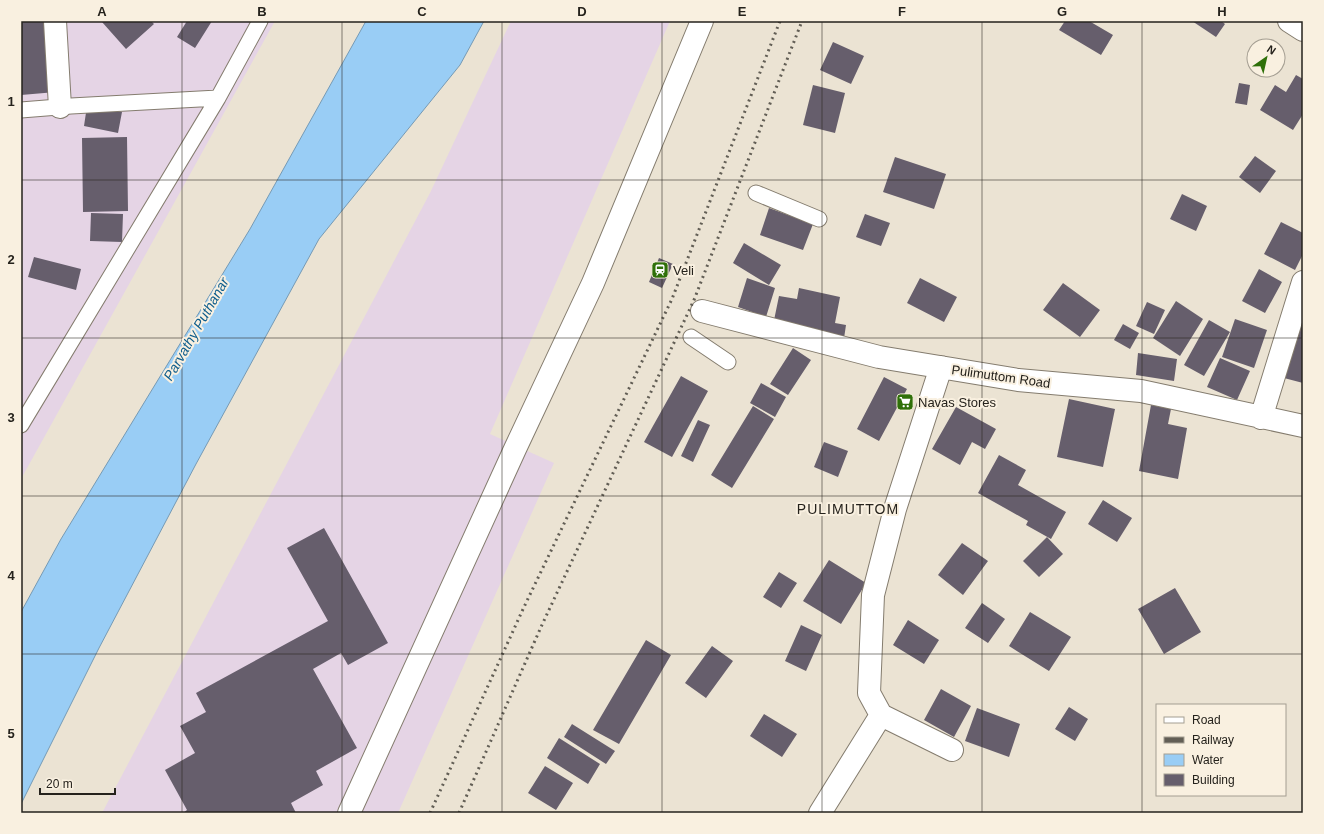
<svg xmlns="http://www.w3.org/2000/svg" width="1324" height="834" font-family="Arial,sans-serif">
<rect width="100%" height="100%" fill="#ebe3d3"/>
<!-- industrial -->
<path fill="#e5d4e5" d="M21,21H275L21,479Z
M511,21H670L490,434L554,463L398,813H102L430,193Z"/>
<!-- water -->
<path fill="#99cdf5" stroke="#769ab4" d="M366,21H484L460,65L319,239L196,464L99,648L21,804V612L61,539L250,229Z"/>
<!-- building -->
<path fill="#665e6c" d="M21,21H48L56,92L21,95Z
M104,21H151L154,24L126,49L102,22Z
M187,21H212L195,48L177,37Z
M1065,21H1089L1113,35L1101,55L1059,30Z
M1192,21H1221L1225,24L1216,37Z
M833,42L864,56L851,84L820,70Z
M1296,75L1303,79V114L1293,130L1260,110L1275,85L1286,92Z
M1239,83L1250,85L1247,105L1235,103Z
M813,85L845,93L835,133L803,125Z
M87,106L122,112L118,133L84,126Z
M127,137L128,211L83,212L82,138Z
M1255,156L1276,171L1260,193L1239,177Z
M895,157L946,174L934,209L883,192Z
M1182,194L1207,206L1196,231L1170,219Z
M769,208L813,224L803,250L760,235Z
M91,213L123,214L122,242L90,241Z
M865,214L890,223L881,246L856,237Z
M1281,222L1303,233V254L1295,270L1264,254Z
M744,243L781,265L769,285L733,263Z
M34,257L81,269L76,290L28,277Z
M659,258L673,264L662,288L649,282Z
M1259,269L1282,282L1265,313L1242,301Z
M747,278L775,288L766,317L738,307Z
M920,278L957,297L944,322L907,303Z
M1063,283L1100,310L1080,337L1043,310Z
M799,288L840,297L835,323L846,325L843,345L772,330L779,296L797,299Z
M1176,301L1203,319L1180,356L1153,338Z
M1147,302L1165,310L1154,334L1136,326Z
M1235,319L1267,330L1254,368L1222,357Z
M1209,320L1230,332L1204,376L1184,365Z
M1123,324L1139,333L1130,349L1114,340Z
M1298,326L1303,327V383L1284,378Z
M793,348L811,360L788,395L770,384Z
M1138,353L1177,359L1174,381L1136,375Z
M1220,358L1250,371L1237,400L1207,387Z
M681,376L708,391L672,457L644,442Z
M884,377L907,389L879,441L857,429Z
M761,383L786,397L775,417L750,403Z
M1069,399L1115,409L1103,467L1057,457Z
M1151,405L1171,409L1168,424L1187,428L1178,479L1139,471Z
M753,406L774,419L732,488L711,475Z
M956,407L996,429L985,449L972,442L960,465L932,449Z
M698,420L710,425L693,462L681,456Z
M824,442L848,451L838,477L814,467Z
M999,455L1026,470L1018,485L1066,512L1051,539L1026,525L1028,521L978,493Z
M1103,500L1132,518L1117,542L1088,524Z
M324,528L388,643L348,665L341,653L313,669L357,748L316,771L323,785L291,803L296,813H183L187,810L165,770L195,753L180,726L206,712L196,693L328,621L287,548Z
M1047,537L1063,554L1039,577L1023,561Z
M962,543L988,561L963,595L938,575Z
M829,560L866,583L841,624L803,601Z
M779,572L797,583L781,608L763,597Z
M1175,588L1201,632L1164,654L1138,609Z
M982,603L1005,619L988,643L965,628Z
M1030,612L1071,637L1049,671L1009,646Z
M908,620L939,640L924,664L893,645Z
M801,625L822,635L806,671L785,661Z
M646,640L671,655L619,744L593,730Z
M712,646L733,661L706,698L685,683Z
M941,689L971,706L954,737L924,720Z
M1069,707L1088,719L1075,741L1055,729Z
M977,708L1020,724L1009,757L965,741Z
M764,714L797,734L782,757L750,736Z
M572,724L615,751L606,764L564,737Z
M559,738L600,764L588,784L547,758Z
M545,766L573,783L556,810L528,793Z"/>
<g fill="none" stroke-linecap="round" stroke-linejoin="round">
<!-- service casing -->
<g stroke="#847c6e" stroke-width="17">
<path id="service" d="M21,110L71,106L218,98
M756,193L819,219
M691,337L728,362
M21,425L218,98L260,21"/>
</g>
<!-- minor casing -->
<g stroke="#847c6e" stroke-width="24">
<path id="minor" d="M55,21L60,107
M1289,21L1303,30
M702,311L879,357L1018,380L1141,391L1303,426
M1261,418L1303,282
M881,715L952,750
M349,813L515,449L593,283L702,21
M820,813L881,715L869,693L873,595L895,509L941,367"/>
</g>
<!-- service -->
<use href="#service" stroke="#fff" stroke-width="15"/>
<!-- minor -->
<use href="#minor" stroke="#fff" stroke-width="22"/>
<!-- rail -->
<path stroke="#625e55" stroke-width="3" stroke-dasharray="2 4" stroke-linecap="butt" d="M430,813L524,607L672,299L780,21
M459,813L541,627L694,300L802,21"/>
</g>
<!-- grid -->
<path fill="none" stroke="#25221c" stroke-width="1" stroke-opacity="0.55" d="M182,21V813M342,21V813M502,21V813M662,21V813M822,21V813M982,21V813M1142,21V813M21,180H1303M21,338H1303M21,496H1303M21,654H1303"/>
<!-- icons -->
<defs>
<g id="station-square" transform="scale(0.9)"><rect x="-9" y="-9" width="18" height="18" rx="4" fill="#2f7009" stroke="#f9f0e0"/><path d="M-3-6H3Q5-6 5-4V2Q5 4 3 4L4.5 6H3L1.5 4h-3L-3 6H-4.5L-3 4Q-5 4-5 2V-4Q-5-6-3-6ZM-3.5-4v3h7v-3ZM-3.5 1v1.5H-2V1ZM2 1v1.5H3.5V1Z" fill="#fff"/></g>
<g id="supermarket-square" transform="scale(0.9)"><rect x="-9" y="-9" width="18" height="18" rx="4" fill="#2f7009" stroke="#f9f0e0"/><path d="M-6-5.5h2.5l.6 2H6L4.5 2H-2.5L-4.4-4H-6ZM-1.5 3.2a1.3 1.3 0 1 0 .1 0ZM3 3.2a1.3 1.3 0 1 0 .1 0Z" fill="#fff"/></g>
</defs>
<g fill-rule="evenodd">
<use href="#station-square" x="660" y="270"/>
<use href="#supermarket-square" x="905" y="402"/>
</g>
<g text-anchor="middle" stroke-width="4" stroke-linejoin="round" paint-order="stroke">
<!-- poi labels -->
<g font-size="13" fill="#25221c" stroke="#f9f0e0" text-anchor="start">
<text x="673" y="275">Veli</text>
<text x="918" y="407">Navas Stores</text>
</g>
<!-- street labels -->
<g font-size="13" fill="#25221c" stroke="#f9f0e0">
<text transform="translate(1001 376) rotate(8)" y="5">Pulimuttom Road</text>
</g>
<!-- water labels -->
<g font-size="14" font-style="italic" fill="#0e5d8c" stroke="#f9f0e0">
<text transform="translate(196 329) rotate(-60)" y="5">Parvathy Puthanar</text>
</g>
<!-- neighbourhood labels -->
<g font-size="14" letter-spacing="1" fill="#25221c" stroke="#f9f0e0">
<text x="848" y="514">PULIMUTTOM</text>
</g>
</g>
<!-- border -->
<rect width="1324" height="834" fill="none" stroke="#f9f0e0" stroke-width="44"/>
<!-- legend -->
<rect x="1156" y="704" width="130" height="92" fill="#f9f0e0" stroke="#a49e92"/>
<rect x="1164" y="717" width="20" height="6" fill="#ffffff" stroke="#a49e92"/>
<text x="1192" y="724" font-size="12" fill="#25221c">Road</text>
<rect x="1164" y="737" width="20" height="6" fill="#625e55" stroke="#a49e92"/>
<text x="1192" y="744" font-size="12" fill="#25221c">Railway</text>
<rect x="1164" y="754" width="20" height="12" fill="#99cdf5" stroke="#a49e92"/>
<text x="1192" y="764" font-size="12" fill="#25221c">Water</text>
<rect x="1164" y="774" width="20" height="12" fill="#665e6c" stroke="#a49e92"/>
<text x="1192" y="784" font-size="12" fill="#25221c">Building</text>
<!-- north arrow -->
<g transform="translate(1266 58) rotate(34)"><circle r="19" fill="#f9f0e0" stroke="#a49e92"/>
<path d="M0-3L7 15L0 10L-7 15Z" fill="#2f7009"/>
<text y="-6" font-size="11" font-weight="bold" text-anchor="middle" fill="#25221c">N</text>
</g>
<!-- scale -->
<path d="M40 788v6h75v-6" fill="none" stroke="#25221c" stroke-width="2"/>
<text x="46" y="788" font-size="12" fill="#25221c" stroke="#f9f0e0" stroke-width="3" paint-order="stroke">20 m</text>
<rect x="22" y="22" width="1280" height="790" fill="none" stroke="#25221c" stroke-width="1.5"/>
<g font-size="13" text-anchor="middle" font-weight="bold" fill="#25221c">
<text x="102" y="16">A</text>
<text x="262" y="16">B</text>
<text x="422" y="16">C</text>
<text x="582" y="16">D</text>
<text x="742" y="16">E</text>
<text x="902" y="16">F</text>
<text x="1062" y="16">G</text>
<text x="1222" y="16">H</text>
<text x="11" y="106">1</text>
<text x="11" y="264">2</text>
<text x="11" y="422">3</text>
<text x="11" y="580">4</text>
<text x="11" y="738">5</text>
</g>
</svg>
